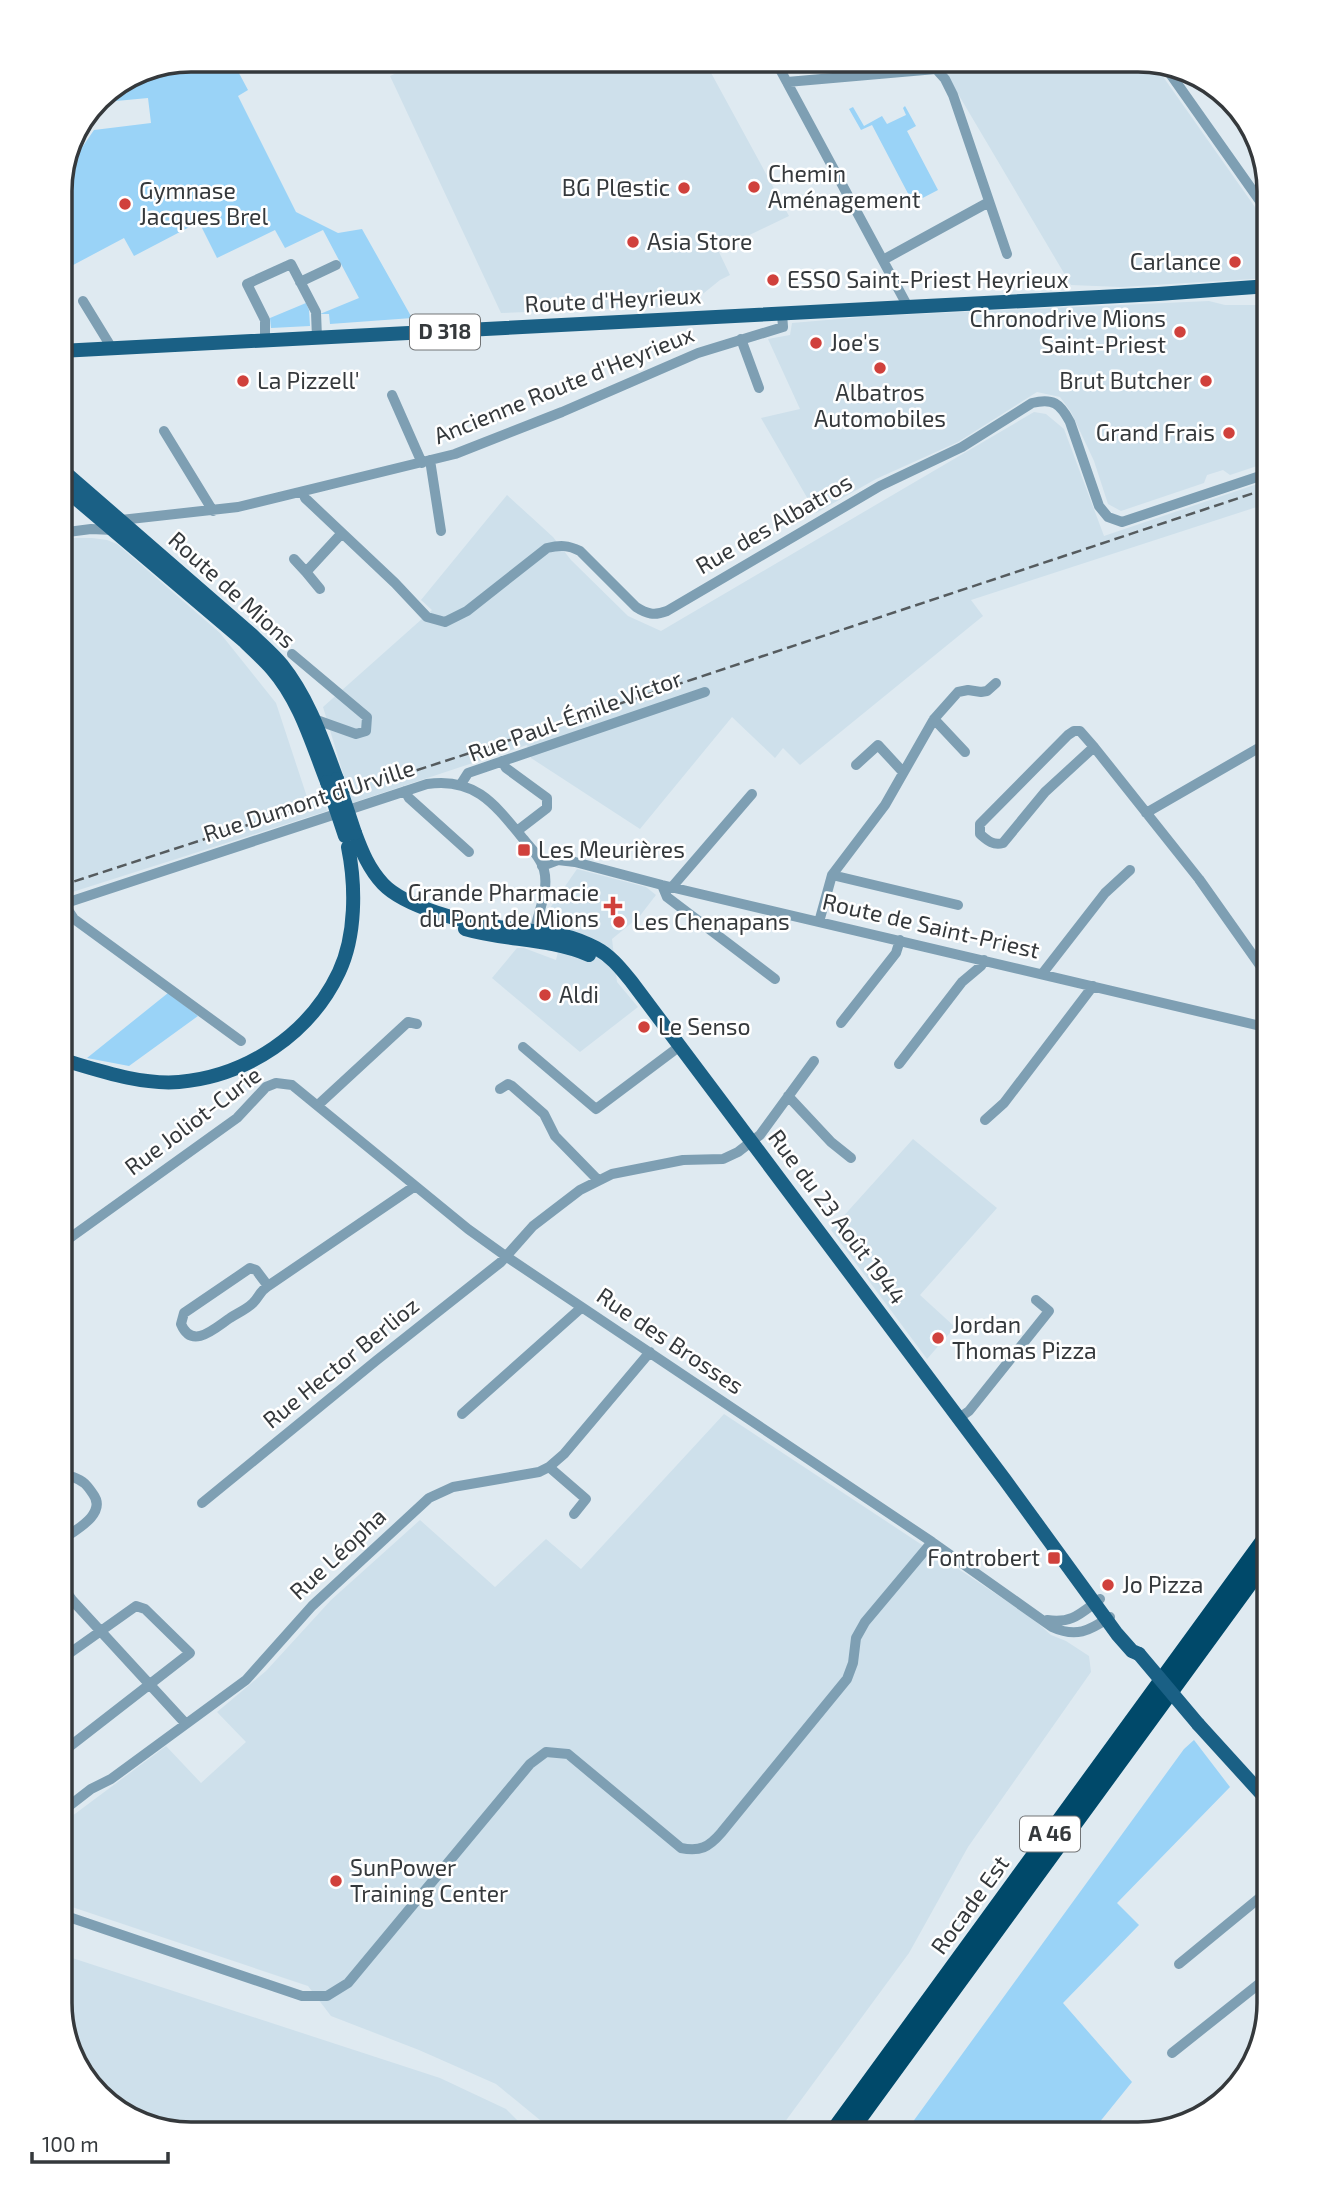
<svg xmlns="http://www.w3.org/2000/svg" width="1329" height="2194" font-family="'Exo 2',sans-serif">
<rect width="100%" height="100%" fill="#dfeaf1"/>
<!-- built -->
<path fill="#cee0eb" d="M424,60H704L789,216L718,250L730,275L720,280L704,293L678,306L501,313L390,76Z
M938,60L1152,61L1262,217L1269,222V278L1121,287L1071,285Z
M1209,301L1225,305H1269V462L1230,475L1223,470L1207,475L1204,483L1121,511L1108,504L1094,461L1071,412L1060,397L1037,392L958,442L876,479L816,513L761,418L800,409L768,339L790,335L792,323L874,316Z
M1034,412L1046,414L1064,429L1104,536L1269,480V503L971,600L983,616L800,765L783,748L775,758L732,717L640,829L531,758L527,745L352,803L323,707L432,610L421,600L507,495L553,537L571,560L628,616L661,631Z
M60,538H92L107,540L117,544L220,633L276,703L307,797L321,793L327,811L60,896Z
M577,869L646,887L656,895L639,917L612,939L617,982L638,1007L580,1052L492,978L517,948H524L556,960L564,928L550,908Z
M913,1139L997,1208L920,1295L955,1327L927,1359L831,1230Z
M724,1414L1031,1617L1051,1635L1066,1641L1089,1656L1091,1672L968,1847L909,1953L776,2134H557L496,2084L419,2050L331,2016L308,1986L60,1903V1825L166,1746L201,1783L246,1742L217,1712L266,1671L331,1600L420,1520L495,1587L546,1539L581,1569Z
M60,1954L440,2078L506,2109L531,2134H182L117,2112L73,2061L60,2004Z"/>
<!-- green -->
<path fill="#9ad3f7" d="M190,60H232L248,90L238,96L296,212L338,233L362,229L412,318L330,324L329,314H320L359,298L323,230L285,248L275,230L217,258L199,222L134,256L124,238L60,272V182L76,146H83L94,130L151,123L148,98L95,103L98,98L141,69Z
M905,106L916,126L907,131L938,190L913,203L872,125L861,130L849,109L853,107L864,126L882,116L887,124L906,115L903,108Z
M306,303L309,310L310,326L271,328L270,318Z
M168,993L198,1016L129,1066L87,1058Z
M1194,1740L1230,1787L1117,1903L1139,1925L1063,2003L1132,2082L1090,2134H904L1184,1749Z"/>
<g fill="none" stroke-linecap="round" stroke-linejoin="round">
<!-- minor -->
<path stroke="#7e9fb3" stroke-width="10" d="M775,60L908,307
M1164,65L1260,201L1269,209
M787,82L936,69L945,79L953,95L1007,254
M90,115H93
M883,260L989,202
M300,282L336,265
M83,301L113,350
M741,339L759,388
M265,342V320L247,284L291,264L316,312L317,338
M392,395L422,463
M164,431L213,511
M430,460L441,531
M303,492L305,498L395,583L427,617L445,622L467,611L547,548C560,545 568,545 580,551L636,607C647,614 654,616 667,611L880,486L962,447L1032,403C1053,398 1060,403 1070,422L1099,506L1108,517L1122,522L1269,473
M121,520L238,507L455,454L562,412L698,353L783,327L782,314
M60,533L91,529L113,530
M294,559L306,572
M320,589L306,572L342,533
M292,654L367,717L366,731L356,734L311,718
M934,719L965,752
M1094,747L1045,792L1003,843C993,846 987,840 980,834V824L1068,735L1074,731H1080L1094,747L1199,879L1269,978
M502,761L506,768L547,798V808L517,831
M856,765L878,745L903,772
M461,784L468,773L705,692
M405,791L409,798L469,852
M1146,813L1269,742
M542,866L558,860L575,862L662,885L1269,1028
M832,875L958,905
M662,885L667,897L775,979
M672,887L752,794
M64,904L74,919L241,1041
M60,905L427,784C473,777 493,802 520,835C528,845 541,857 544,870C550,893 535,916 534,938
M819,922L832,875L885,805L934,719L958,692L968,690L981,692L987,691L996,683
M1042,974L1105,893L1130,870
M841,1023L896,953L900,940
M523,1047L596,1109L680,1046
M899,1064L962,982L981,966L984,960
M500,1089L508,1084L512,1086L544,1114L555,1136L597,1179
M788,1096L831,1142L851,1158
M318,1105L408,1022L417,1024
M985,1120L1004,1103L1093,986
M60,1245L237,1118L266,1087L276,1083L292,1085L468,1229L507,1257L932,1542L1052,1627C1076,1638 1089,1631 1110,1617
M268,1286L256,1270L250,1268L184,1313L181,1324C192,1350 214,1329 230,1318C238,1313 247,1309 253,1303C259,1297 260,1291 268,1286L415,1186
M462,1414L581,1308
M959,1418L969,1411L1049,1311L1036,1300
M549,1467L586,1499L574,1514
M202,1503L377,1360L501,1262L533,1226L580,1190L612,1174L683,1160L723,1159L738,1152L760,1135L814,1061
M60,1541C74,1531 108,1514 93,1494C87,1485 84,1481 73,1477
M60,1583L72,1600L186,1724
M1047,1620C1072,1624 1081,1613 1100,1599
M60,1739L69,1747L190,1653L145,1609L136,1606L60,1660
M60,1813L91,1789L111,1779L246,1680L312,1606L429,1498L453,1487L539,1472L549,1467L564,1454L650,1352
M60,1914L302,1996H327L348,1983L530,1764L546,1752L568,1754L681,1848C700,1852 709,1847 721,1833L847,1679L853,1663L856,1638L865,1622L932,1542
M1179,1964L1269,1890
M1172,2053L1269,1976
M1180,2125L1215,2098"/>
<!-- major -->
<path stroke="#1a6085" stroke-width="14" d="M60,351L1158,294L1269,286
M60,468L251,634C261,644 273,654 282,665C309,699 322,739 337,779
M60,485L245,642C254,651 264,660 272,669C300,701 312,744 327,782
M355,833C362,852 369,869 383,884C405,907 466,923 498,927C535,933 561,929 596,948C611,956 621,969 631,981L1005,1480L1117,1634L1132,1651L1139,1654
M465,929C506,941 549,938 589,955
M60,1059C98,1070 139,1085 179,1082C247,1076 310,1034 339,972C356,936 356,886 348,847
M1198,1724L1269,1802"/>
<!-- highway -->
<path stroke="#00496a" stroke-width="16" d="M831,2134L1269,1533
M848,2134L1269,1557"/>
<!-- rail -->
<path stroke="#555b5e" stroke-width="2.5" stroke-dasharray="10 5" stroke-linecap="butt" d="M60,886L519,737L1269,488"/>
<!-- major-bridge -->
<path stroke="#1a6085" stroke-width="14" d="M337,779L355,833
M327,782L345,836
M1139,1654L1198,1724"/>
</g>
<!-- markers -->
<g fill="#d0413c" stroke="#fff" stroke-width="2.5">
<circle cx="754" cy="187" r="7"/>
<circle cx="684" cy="188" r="7"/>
<circle cx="125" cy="204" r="7"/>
<circle cx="633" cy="242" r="7"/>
<circle cx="1235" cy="262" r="7"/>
<circle cx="773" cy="280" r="7"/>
<circle cx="1180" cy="332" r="7"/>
<circle cx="816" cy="343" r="7"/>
<circle cx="880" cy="368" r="7"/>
<circle cx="243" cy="381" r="7"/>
<circle cx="1206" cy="381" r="7"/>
<circle cx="1229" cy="433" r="7"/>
<rect x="517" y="843" width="14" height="14" rx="3.5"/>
<path d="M609.5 895.5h7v7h7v7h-7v7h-7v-7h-7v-7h7z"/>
<circle cx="619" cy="922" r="7"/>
<circle cx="545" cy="995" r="7"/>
<circle cx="644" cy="1027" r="7"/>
<circle cx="938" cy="1338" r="7"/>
<rect x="1047" y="1551" width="14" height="14" rx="3.5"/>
<circle cx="1108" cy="1585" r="7"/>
<circle cx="336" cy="1881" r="7"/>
</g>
<g text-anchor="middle" stroke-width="5" stroke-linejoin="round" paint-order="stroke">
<!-- shield labels -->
<g fill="#fff" stroke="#727476" stroke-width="2">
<rect x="410" y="314.5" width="70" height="35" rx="5"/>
<rect x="1020" y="1816.5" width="60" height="35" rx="5"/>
</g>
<g font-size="21" font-weight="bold" fill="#35393c">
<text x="445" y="339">D 318</text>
<text x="1050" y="1841">A 46</text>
</g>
<!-- poi labels -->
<g font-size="23" fill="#35393c" stroke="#fff" text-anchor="start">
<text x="768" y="182">Chemin<tspan x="768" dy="26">Aménagement</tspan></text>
<text x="670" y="196" text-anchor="end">BG Pl@stic</text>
<text x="139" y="199">Gymnase<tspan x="139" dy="26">Jacques Brel</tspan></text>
<text x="647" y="250">Asia Store</text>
<text x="1221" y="270" text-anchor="end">Carlance</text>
<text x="787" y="288">ESSO Saint-Priest Heyrieux</text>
<text x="1166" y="327" text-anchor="end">Chronodrive Mions<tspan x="1166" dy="26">Saint-Priest</tspan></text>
<text x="830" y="351">Joe's</text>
<text x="257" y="389">La Pizzell'</text>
<text x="1192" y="389" text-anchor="end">Brut Butcher</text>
<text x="880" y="401" text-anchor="middle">Albatros<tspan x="880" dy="26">Automobiles</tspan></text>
<text x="1215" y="441" text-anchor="end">Grand Frais</text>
<text x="538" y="858">Les Meurières</text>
<text x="599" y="901" text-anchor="end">Grande Pharmacie<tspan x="599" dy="26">du Pont de Mions</tspan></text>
<text x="633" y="930">Les Chenapans</text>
<text x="559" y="1003">Aldi</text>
<text x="658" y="1035">Le Senso</text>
<text x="952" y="1333">Jordan<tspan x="952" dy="26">Thomas Pizza</tspan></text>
<text x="1040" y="1566" text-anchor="end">Fontrobert</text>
<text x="1122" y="1593">Jo Pizza</text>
<text x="350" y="1876">SunPower<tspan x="350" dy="26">Training Center</tspan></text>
</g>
<!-- street labels -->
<g font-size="23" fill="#35393c" stroke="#fff">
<text transform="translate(613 300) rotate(-3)" y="8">Route d'Heyrieux</text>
<text transform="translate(564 385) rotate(-22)" y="8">Ancienne Route d'Heyrieux</text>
<text transform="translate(774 524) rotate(-30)" y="8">Rue des Albatros</text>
<text transform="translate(232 590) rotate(42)" y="8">Route de Mions</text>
<text transform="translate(575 716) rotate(-20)" y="8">Rue Paul-Émile Victor</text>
<text transform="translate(309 801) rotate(-18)" y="8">Rue Dumont d'Urville</text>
<text transform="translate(931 926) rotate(13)" y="8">Route de Saint-Priest</text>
<text transform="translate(193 1121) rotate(-37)" y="8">Rue Joliot-Curie</text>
<text transform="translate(837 1217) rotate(53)" y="8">Rue du 23 Août 1944</text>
<text transform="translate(670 1341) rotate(34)" y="8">Rue des Brosses</text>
<text transform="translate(341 1363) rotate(-39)" y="8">Rue Hector Berlioz</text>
<text transform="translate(338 1554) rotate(-43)" y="8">Rue Léopha</text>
<text transform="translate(970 1905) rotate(-54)" y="8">Rocade Est</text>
</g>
</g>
<!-- crop -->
<path d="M0 0H1329V2194H0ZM191 72H1138A119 119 0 0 1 1257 191V2003A119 119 0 0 1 1138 2122H191A119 119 0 0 1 72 2003V191A119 119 0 0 1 191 72Z" fill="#fff" fill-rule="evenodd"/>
<path fill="none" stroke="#35393c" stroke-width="3.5" d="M191 72H1138A119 119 0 0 1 1257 191V2003A119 119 0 0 1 1138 2122H191A119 119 0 0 1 72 2003V191A119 119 0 0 1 191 72Z"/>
<!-- scale -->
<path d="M32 2152v10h136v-10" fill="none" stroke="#35393c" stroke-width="3.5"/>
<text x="42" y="2152" font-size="21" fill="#35393c" stroke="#ffffff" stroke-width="5" paint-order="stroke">100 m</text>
</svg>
